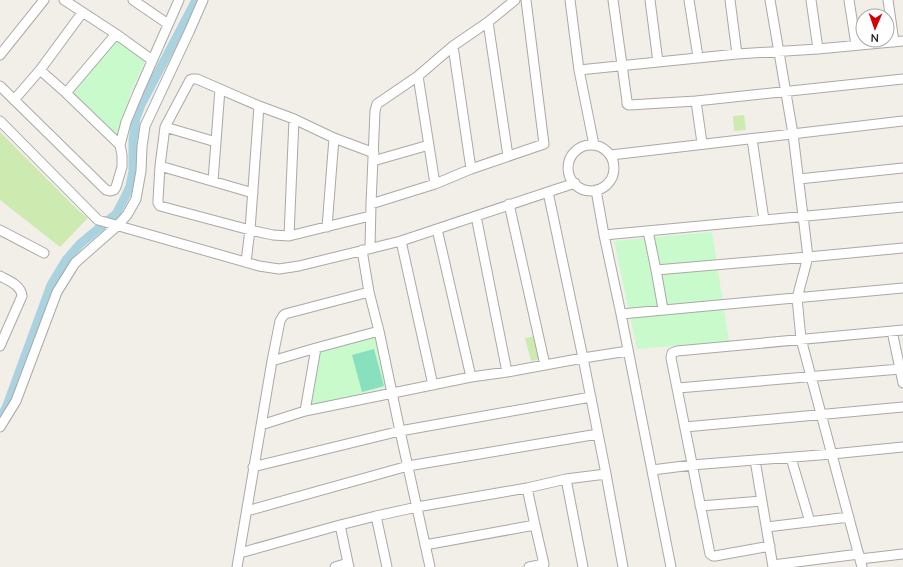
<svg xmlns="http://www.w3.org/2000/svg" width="903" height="567" font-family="'Nunito Sans',sans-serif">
<rect width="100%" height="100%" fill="#f2efe9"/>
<!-- grass -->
<path fill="#cdebb0" d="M744,115L746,130L734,131L733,116Z
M0,132L79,211L88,218L60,247L0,200Z
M536,336L541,359L531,361L525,338Z"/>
<!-- park -->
<path fill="#c8facc" d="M116,40L146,59L130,94L120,139L70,94Z
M712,232L729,341L637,349L614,241Z
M374,336L386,387L310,407L320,350Z"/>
<!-- pitch -->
<path fill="#88e0be" d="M374,349L384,386L362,392L352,355Z"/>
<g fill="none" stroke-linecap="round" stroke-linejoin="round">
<!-- canal -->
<path stroke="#aad3df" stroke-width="9" d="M0,417L6,408L51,285L66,260L80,244L116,214L125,197L130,186L133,171V140L136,118L141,105L196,0"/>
<!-- street casing -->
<g stroke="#a9a9a9" stroke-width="11">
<path id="street" d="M64,0L116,34L152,60
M133,0L168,24
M570,0L579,70L594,145
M613,0L627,101V104L629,105L696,101L903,79
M650,0L658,62
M689,0L698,57
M730,0L737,54
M770,0L793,134L808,257L797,298L801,339L862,567
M811,0L818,49
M849,0L856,45
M888,0L894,42
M488,22L508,156
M453,46L471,169
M0,55L44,0
M40,70L66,93L120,145
M579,70L737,54L818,49L903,41
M418,76L435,184
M0,86L106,190L110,191L114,190L116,187L122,167V155L120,145L126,122L138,93L179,0
M66,93L116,34
M14,100L40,70L82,13
M696,101L702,143
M0,121L98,220L259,266L279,269L299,266L401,241L575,183
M165,127L216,142
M752,139L764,220
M568 168a23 23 0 1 1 46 0a23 23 0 1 1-46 0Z
M611,155C708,143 806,133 903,121
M373,161L429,145
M160,166L253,193
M799,179L903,168
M213,181L220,89
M596,190L604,235L621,314L903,288
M371,204L435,184L471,169L544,144L526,0
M509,204L545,365
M370,216L289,236L273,235L250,230L160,206L158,203V200L160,166L165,127L190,80L192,79H197L259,106L294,119L334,138L374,153
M476,216L507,372
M327,227L334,138
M437,229L471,377
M0,230L44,253
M648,231L656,270L663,309
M604,235C704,225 804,217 903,207
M289,236L294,119
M401,241L433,385
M370,248L371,204L375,111L377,104L418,76L453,46L488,22L515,0
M362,250L369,292L379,331L400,431L430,567
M246,262L250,230L259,106
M656,270L808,257L903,248
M0,276C9,281 21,285 22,296L0,346
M621,314L671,567
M892,331L903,383
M316,348L379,331
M272,361L280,321L283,316L285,314L369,292
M678,388L900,369
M261,425L305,411L471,377L507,372L583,358L628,351
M0,427L16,401L57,292L75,263L117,226L127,215L136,199L141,171L142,147L145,126L189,32L203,0
M685,427L903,407
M791,458L810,522
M755,460L773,567
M253,467L400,431L591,397
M652,470L692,465L832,454L903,447
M606,474L623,567
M566,479L583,567
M527,488L535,525
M700,506L762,501
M247,511L408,466L598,434
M376,516L417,507L527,488L566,479L606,474L583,358L548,192
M340,525L376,516L387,567
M767,527L849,517
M425,545L535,525L544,564L529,567
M770,546L715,556H713L710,554L671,358L672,353L677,351L903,330
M240,553L340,525L348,563
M860,559L903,554
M773,565L859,554
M237,567L272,361L316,348L305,411
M335,567L348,563L349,567"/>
</g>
<!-- street -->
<use href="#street" stroke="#fff" stroke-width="9"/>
</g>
<!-- north arrow -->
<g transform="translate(875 28) rotate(182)"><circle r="19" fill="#ffffff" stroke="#a7a7a7"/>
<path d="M0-3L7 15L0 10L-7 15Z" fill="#d40000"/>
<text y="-6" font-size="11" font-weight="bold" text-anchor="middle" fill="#222222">N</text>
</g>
</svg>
